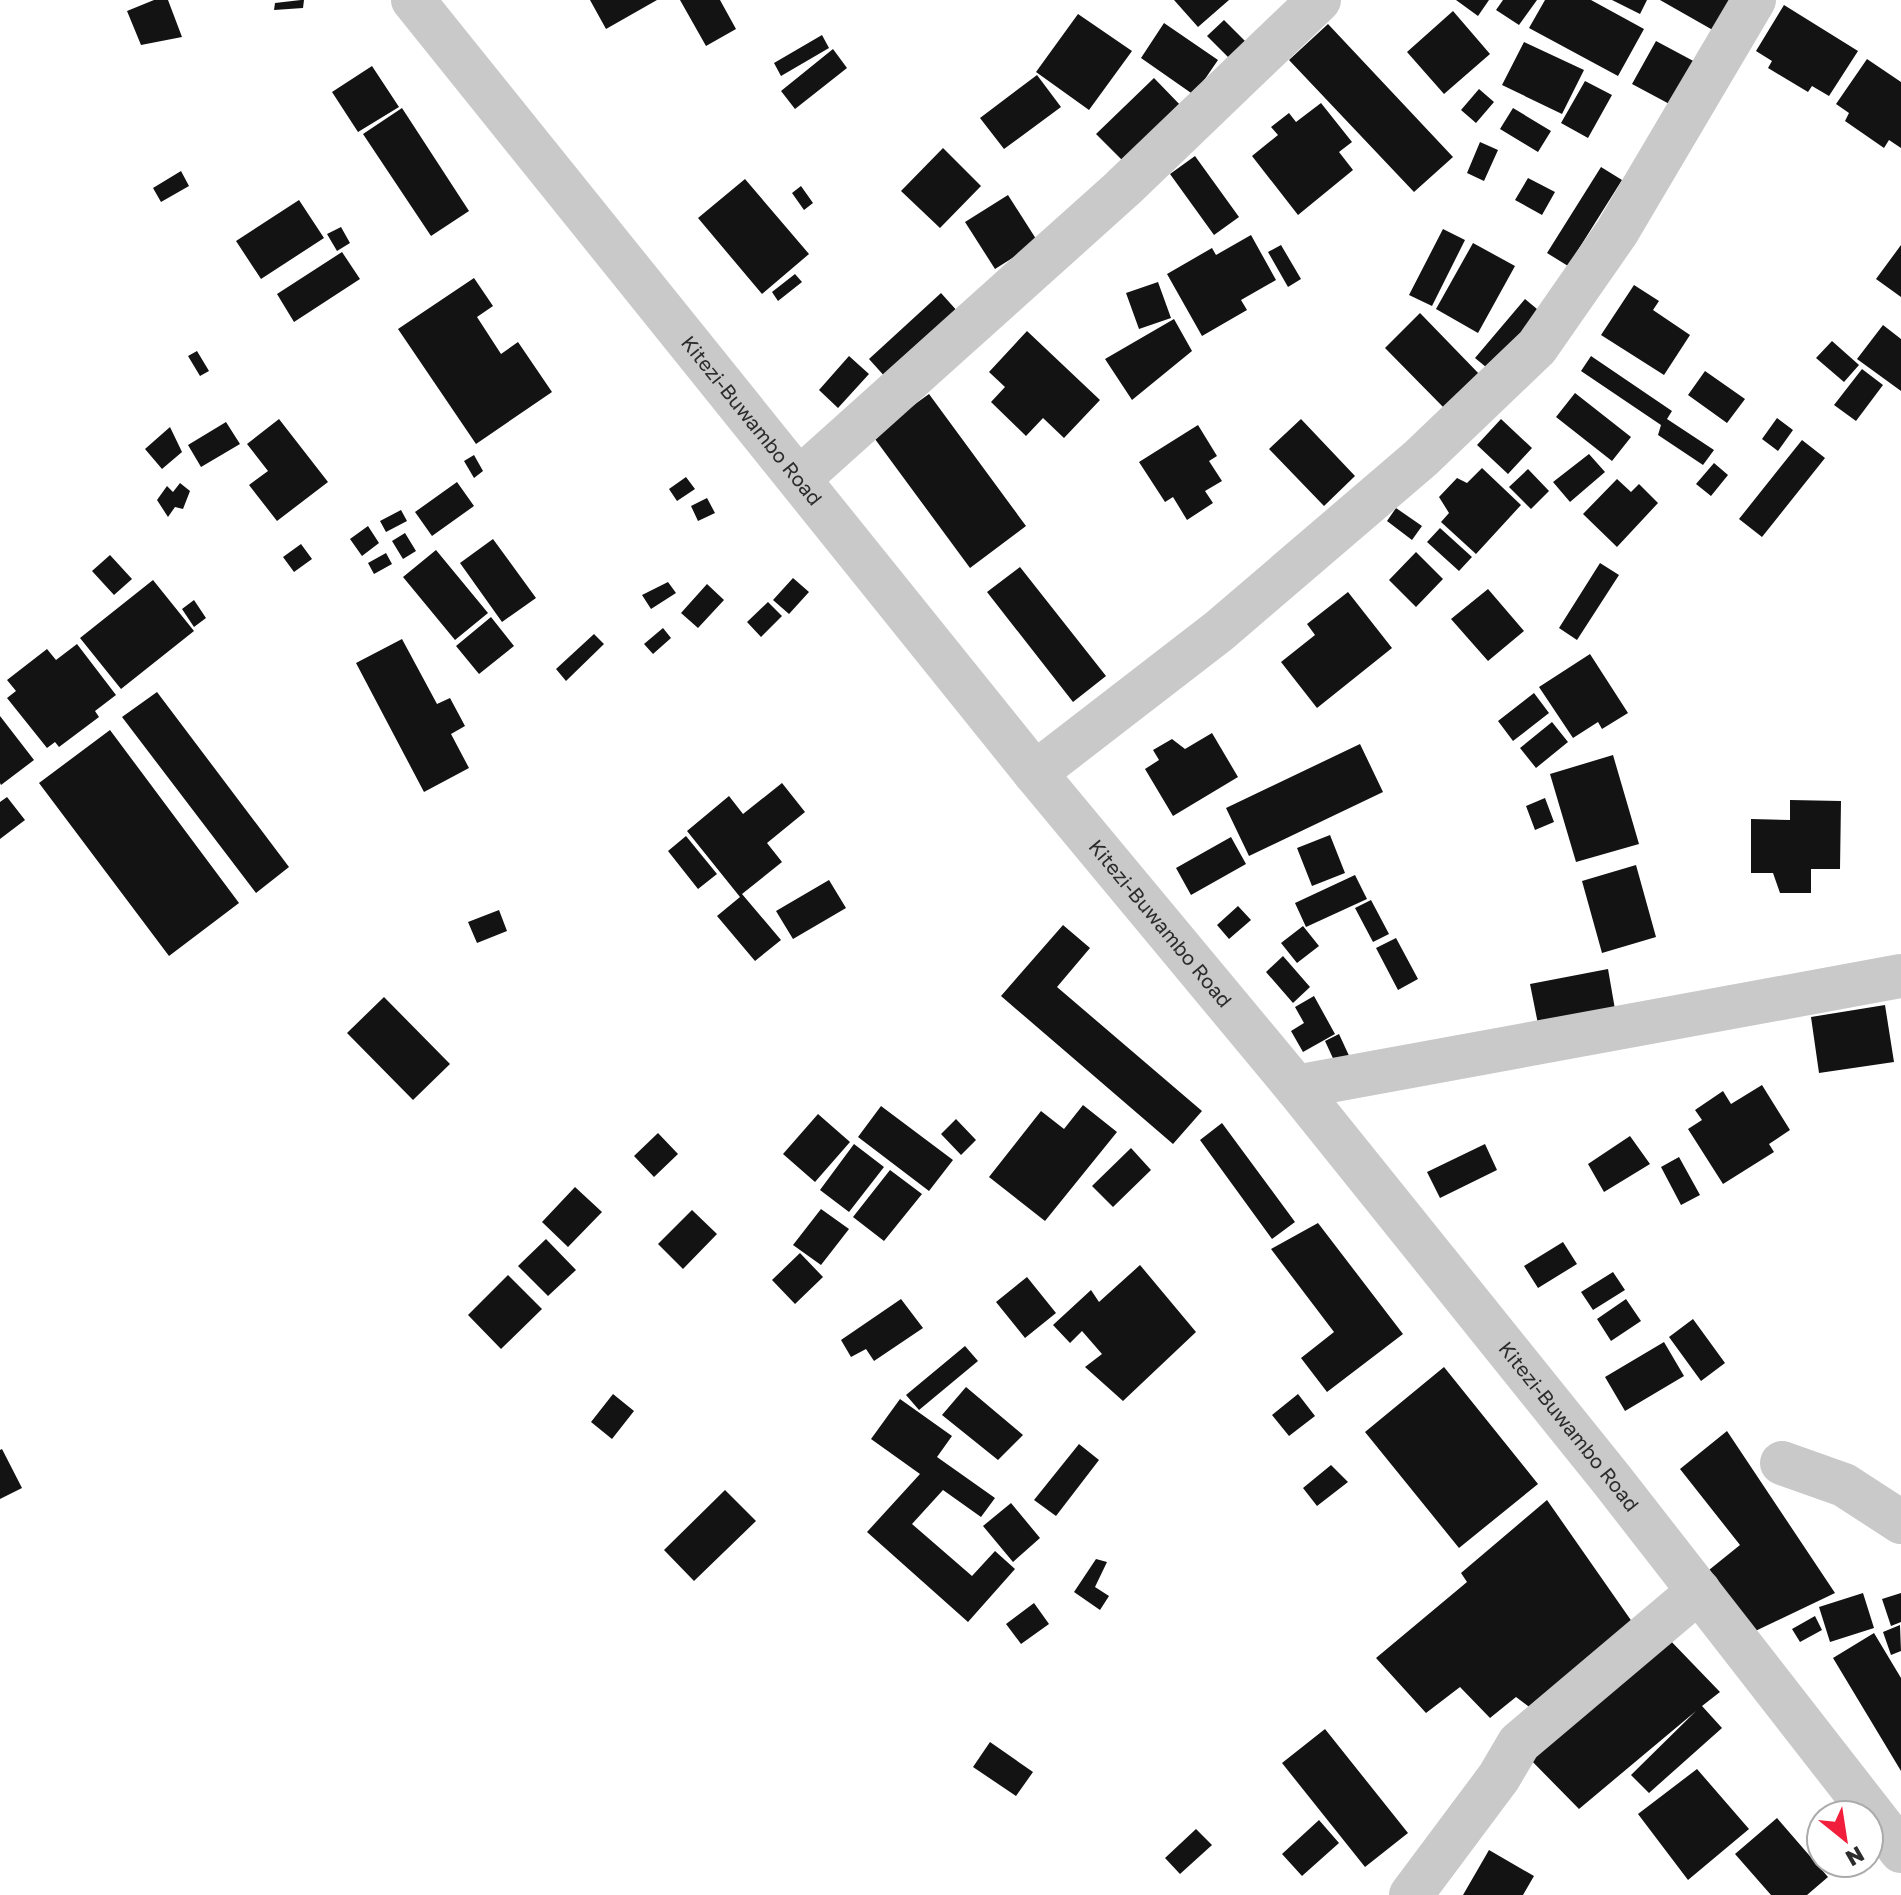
<svg xmlns="http://www.w3.org/2000/svg" width="1901" height="1895" font-family="'Golos Text',sans-serif">
<rect width="100%" height="100%" fill="#fff"/>
<!-- building -->
<path fill="#131313" d="M154,0H168L182,37L141,45L127,11Z
M301,0H304L303,8L274,10L275,3Z
M590,0H657L606,29Z
M680,0H720L736,29L706,46Z
M1174,0H1229L1198,27Z
M1456,0H1489L1478,16Z
M1503,0H1537L1519,25L1496,10Z
M1545,0H1591L1644,29L1618,76L1529,28Z
M1612,0H1647L1640,14Z
M1660,0H1737L1718,33Z
M1784,5L1858,51L1829,96L1812,86L1808,92L1768,68L1772,61L1756,51Z
M1453,11L1490,54L1444,94L1407,52Z
M1078,14L1132,51L1089,110L1036,72Z
M1224,20L1249,45L1233,62L1207,36Z
M1164,23L1218,60L1194,95L1141,58Z
M1328,24L1453,157L1414,192L1289,60Z
M822,35L829,48L781,76L774,63Z
M1656,41L1699,64L1675,107L1632,84Z
M1524,42L1584,70L1562,114L1502,85Z
M833,49L847,68L795,109L781,91Z
M1867,59L1901,82V148L1889,140L1884,148L1845,121L1849,113L1836,104Z
M372,66L399,107L358,132L332,92Z
M1037,75L1061,107L1004,149L980,118Z
M1154,78L1184,109L1127,165L1096,134Z
M1585,81L1612,95L1588,138L1561,123Z
M1479,89L1494,102L1476,123L1461,110Z
M1321,103L1352,142L1339,152L1353,170L1298,215L1252,156L1278,135L1271,127L1289,113L1296,122Z
M402,108L469,211L431,236L363,134Z
M1513,108L1551,131L1538,152L1500,129Z
M1480,142L1498,150L1484,181L1467,173Z
M943,148L981,186L940,228L901,191Z
M1195,156L1239,217L1214,235L1170,174Z
M1601,167L1622,180L1568,266L1547,253Z
M181,171L189,186L161,202L153,188Z
M1528,178L1555,192L1542,215L1515,200Z
M745,179L809,254L762,294L698,218Z
M801,186L813,203L804,210L792,193Z
M1008,195L1038,242L995,269L965,222Z
M299,200L324,238L261,279L236,241Z
M341,227L350,243L337,251L327,234Z
M1443,229L1465,240L1432,306L1409,295Z
M1251,235L1276,280L1241,300L1247,310L1202,336L1167,274L1212,248L1216,255Z
M1473,243L1515,266L1478,333L1436,309Z
M1281,245L1301,279L1288,287L1268,252Z
M1901,245V297L1876,279Z
M342,252L360,279L294,322L277,294Z
M795,274L802,282L778,301L772,292Z
M474,278L493,306L477,317L501,354L518,342L552,392L476,444L398,329Z
M1158,282L1171,318L1139,329L1126,293Z
M1634,285L1659,301L1653,310L1690,335L1664,375L1601,335Z
M941,293L959,313L887,379L869,359Z
M1525,299L1543,314L1492,372L1475,358Z
M1420,313L1483,378L1448,412L1385,348Z
M1174,319L1192,351L1132,400L1105,359Z
M1883,325L1901,339V391L1857,359Z
M1027,331L1100,400L1064,438L1043,418L1026,436L991,402L1005,387L989,372Z
M1832,341L1859,365L1844,382L1816,358Z
M197,351L209,371L200,376L188,356Z
M849,356L869,374L838,408L819,390Z
M1591,356L1672,411L1667,419L1714,450L1703,465L1658,435L1661,425L1581,371Z
M1862,369L1883,385L1856,421L1834,405Z
M1705,371L1745,399L1727,423L1688,395Z
M1575,393L1631,437L1612,461L1556,417Z
M929,394L1026,526L970,568L872,435Z
M1777,418L1793,430L1778,451L1762,439Z
M279,419L328,482L277,521L249,485L268,471L247,444Z
M1301,419L1355,476L1324,506L1269,449Z
M1501,419L1532,448L1508,474L1477,445Z
M226,422L240,444L201,467L188,445Z
M1198,425L1217,456L1209,461L1222,481L1205,491L1213,503L1187,520L1173,497L1165,502L1139,462Z
M170,427L182,452L162,469L145,449Z
M1802,440L1825,458L1762,537L1739,519Z
M1589,454L1605,472L1570,502L1553,482Z
M474,455L483,471L474,478L464,461Z
M1714,463L1728,475L1711,496L1696,484Z
M1482,468L1521,505L1476,554L1441,522L1449,513L1439,497L1457,478L1467,483Z
M1528,469L1549,491L1531,509L1509,487Z
M686,477L695,489L677,501L669,489Z
M1617,479L1631,492L1639,484L1658,503L1617,547L1583,514Z
M457,482L474,506L432,536L415,512Z
M180,483L190,491L183,509L175,507L168,517L157,500L167,486L173,492Z
M707,498L715,513L698,521L691,506Z
M1396,508L1422,526L1412,540L1387,521Z
M401,510L407,521L386,532L380,521Z
M368,526L379,543L362,556L350,539Z
M1440,528L1472,557L1459,571L1427,542Z
M405,533L416,551L403,559L392,541Z
M493,539L536,598L502,622L460,563Z
M301,544L312,559L294,572L283,557Z
M436,550L488,613L455,640L403,577Z
M1416,552L1443,579L1416,607L1389,580Z
M386,553L392,564L374,574L368,563Z
M110,555L132,579L114,595L92,571Z
M1600,563L1619,575L1577,640L1559,628Z
M1020,567L1106,676L1073,702L987,592Z
M793,578L809,592L789,614L773,600Z
M153,580L194,631L121,689L80,638Z
M668,582L676,593L651,609L642,595Z
M707,584L724,600L698,628L681,613Z
M1488,589L1524,631L1488,661L1451,619Z
M1348,592L1392,648L1317,708L1281,662L1315,635L1307,624Z
M194,600L206,618L194,627L182,609Z
M768,602L782,616L761,637L747,622Z
M491,617L514,646L479,674L456,646Z
M663,628L671,638L653,654L644,644Z
M594,634L604,644L566,681L556,669Z
M402,639L437,704L450,698L465,726L451,734L469,768L424,792L356,663Z
M77,644L116,695L95,711L99,717L59,747L55,742L47,748L7,698L16,691L7,680L47,649L56,660Z
M1590,654L1628,713L1602,729L1598,722L1573,738L1539,687Z
M157,692L289,867L256,893L122,717Z
M1534,693L1549,713L1513,741L1498,721Z
M0,716L34,760L1,785L0,783Z
M1552,722L1568,742L1536,768L1520,748Z
M110,730L239,903L169,956L39,783Z
M1212,733L1238,777L1173,816L1145,769L1159,760L1153,750L1172,739L1185,749Z
M1360,744L1383,792L1249,856L1226,808Z
M1613,755L1639,844L1576,862L1550,774Z
M782,783L805,812L767,843L782,862L742,894L781,940L755,961L717,916L740,897L687,831L729,796L743,814Z
M7,797L25,820L0,839V802Z
M1545,798L1554,822L1535,830L1526,806Z
M1790,800L1841,801L1840,869H1811V893H1780L1773,873H1751V819L1790,820Z
M1330,835L1345,873L1312,886L1297,848Z
M686,836L717,874L698,889L668,851Z
M1231,837L1246,864L1191,895L1176,868Z
M1636,865L1656,937L1602,953L1582,881Z
M1355,875L1367,899L1306,927L1295,903Z
M829,880L846,908L793,939L776,911Z
M1371,900L1389,934L1373,942L1355,908Z
M1238,906L1251,920L1229,939L1217,925Z
M499,910L507,931L477,943L468,922Z
M1063,925L1090,948L1057,987L1202,1111L1173,1144L1001,996Z
M1303,926L1319,946L1297,963L1281,943Z
M1396,938L1418,979L1398,990L1376,948Z
M1283,956L1310,987L1293,1003L1266,972Z
M1608,969L1616,1015L1539,1029L1530,984Z
M1314,996L1335,1034L1303,1052L1291,1031L1304,1023L1295,1007Z
M384,997L450,1064L413,1100L347,1033Z
M1885,1005L1894,1062L1819,1073L1811,1017Z
M1339,1034L1351,1060L1337,1067L1325,1041Z
M1762,1085L1790,1130L1769,1144L1774,1152L1723,1184L1688,1129L1702,1120L1695,1110L1723,1091L1731,1104Z
M1083,1105L1117,1132L1045,1221L989,1177L1041,1111L1064,1129Z
M881,1106L953,1160L929,1191L858,1137Z
M818,1114L850,1142L815,1182L783,1154Z
M956,1119L976,1140L961,1155L941,1134Z
M1222,1123L1295,1222L1272,1239L1200,1140Z
M658,1133L678,1154L654,1177L634,1156Z
M1630,1136L1650,1164L1604,1192L1588,1164Z
M854,1144L884,1167L849,1212L820,1190Z
M1485,1144L1497,1170L1440,1198L1427,1172Z
M1131,1148L1151,1170L1113,1207L1092,1186Z
M1679,1157L1700,1195L1681,1205L1661,1167Z
M890,1170L922,1194L884,1241L853,1217Z
M575,1187L602,1212L568,1247L542,1222Z
M821,1209L849,1229L821,1265L793,1245Z
M692,1210L717,1234L683,1269L658,1244Z
M1318,1223L1403,1334L1327,1392L1301,1358L1334,1332L1271,1249Z
M546,1239L576,1270L548,1296L518,1266Z
M1563,1242L1577,1264L1538,1288L1524,1266Z
M800,1253L823,1277L795,1304L772,1280Z
M1140,1265L1196,1332L1123,1401L1085,1367L1102,1354L1082,1331L1070,1343L1053,1325L1091,1290L1099,1302Z
M1613,1272L1625,1290L1593,1310L1581,1292Z
M508,1275L542,1309L501,1349L468,1315Z
M1027,1277L1056,1313L1025,1338L996,1302Z
M901,1299L923,1328L874,1361L866,1349L851,1357L841,1340Z
M1626,1299L1641,1321L1611,1341L1597,1319Z
M1693,1319L1725,1363L1701,1381L1669,1337Z
M1664,1342L1684,1376L1625,1411L1605,1377Z
M965,1346L978,1361L919,1410L906,1395Z
M1444,1367L1538,1484L1459,1548L1365,1432Z
M966,1387L1023,1435L998,1460L942,1415Z
M613,1394L634,1411L612,1439L591,1422Z
M1298,1394L1315,1416L1289,1436L1272,1415Z
M900,1399L952,1436L937,1457L995,1498L981,1517L943,1490L912,1524L972,1576L995,1551L1015,1569L968,1622L867,1532L920,1474L871,1439Z
M1727,1431L1835,1593L1749,1634L1709,1570L1740,1545L1680,1469Z
M1079,1444L1099,1460L1056,1516L1034,1500Z
M2,1449L22,1488L0,1499V1450Z
M1331,1465L1348,1482L1317,1506L1303,1488Z
M725,1490L756,1521L694,1581L664,1550Z
M1547,1500L1635,1626L1536,1712L1516,1697L1490,1718L1460,1687L1426,1713L1376,1658L1467,1582L1461,1573Z
M1011,1503L1040,1538L1013,1562L983,1526Z
M1096,1559L1107,1562L1095,1587L1109,1596L1100,1610L1074,1592Z
M1863,1593L1874,1628L1830,1642L1819,1607Z
M1901,1593V1622L1891,1626L1882,1599Z
M1034,1603L1049,1624L1021,1644L1006,1624Z
M1815,1616L1822,1630L1800,1642L1792,1629Z
M1900,1625L1901,1651L1891,1655L1883,1632Z
M1874,1633L1901,1678V1771L1833,1658Z
M1665,1635L1720,1692L1702,1706L1722,1728L1649,1793L1631,1775L1696,1711L1579,1809L1522,1751Z
M1325,1729L1408,1833L1365,1867L1282,1763Z
M990,1742L1033,1772L1016,1796L973,1767Z
M1697,1769L1749,1829L1688,1880L1638,1814Z
M1777,1818L1828,1877L1807,1895H1771L1735,1854Z
M1319,1820L1339,1843L1302,1876L1282,1854Z
M1196,1829L1212,1845L1180,1874L1165,1858Z
M1489,1850L1534,1876L1523,1895H1463Z"/>
<g fill="none" stroke-linecap="round" stroke-linejoin="round">
<!-- minor -->
<g stroke="#c9c9c9" stroke-width="44">
<path id="s1" d="M413,0L1035,773L1296,1087L1612,1480L1901,1851"/>
<path d="M799,479L1122,189L1319,0"/>
<path d="M1035,773L1219,631L1421,458L1537,347L1617,232L1754,0"/>
<path d="M1296,1087L1901,976"/>
<path d="M1782,1463L1844,1485L1901,1522"/>
<path d="M1411,1895L1499,1777L1519,1743L1699,1591"/>
</g>
</g>
<g text-anchor="middle" stroke-width="8" stroke-linejoin="round" paint-order="stroke">
<!-- street labels -->
<g font-size="20" fill="#2c2c2c" stroke="#fff">
<text dy="7" stroke="none"><textPath href="#s1" startOffset="540">Kitezi-Buwambo Road</textPath></text>
<text dy="7" stroke="none"><textPath href="#s1" startOffset="1188">Kitezi-Buwambo Road</textPath></text>
<text dy="7" stroke="none"><textPath href="#s1" startOffset="1836">Kitezi-Buwambo Road</textPath></text>
</g>
</g>
<!-- north arrow -->
<g transform="translate(1845 1839) rotate(150)"><circle r="38" fill="#ffffff" stroke="#ababab" stroke-width="2"/>
<path d="M0-6L14 30L0 20L-14 30Z" fill="#f21f3c"/>
<text y="-12" font-size="22" font-weight="bold" text-anchor="middle" fill="#2c2c2c">N</text>
</g>
</svg>
